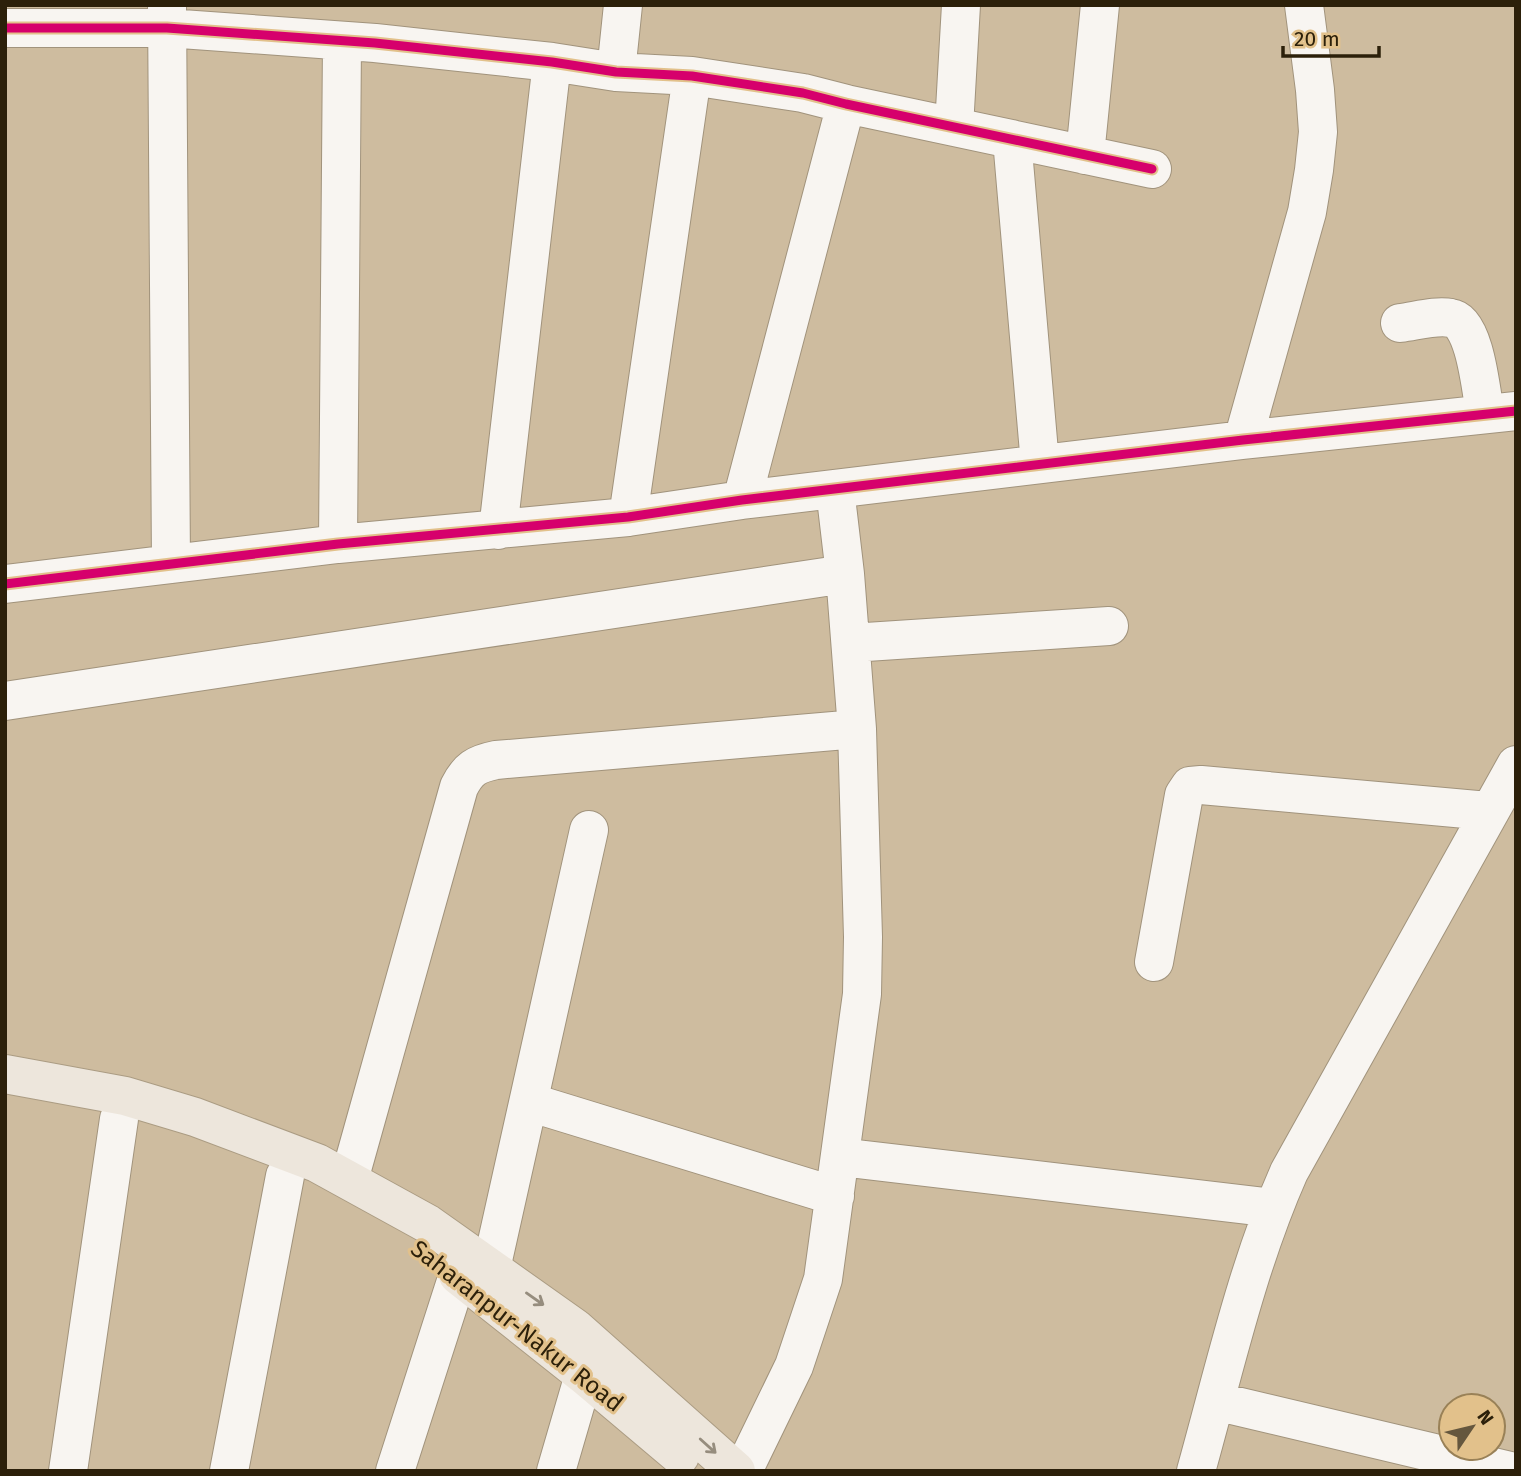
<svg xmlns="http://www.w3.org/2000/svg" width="1521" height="1476" font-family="'Fira Sans',sans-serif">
<rect width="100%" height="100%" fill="#cebc9f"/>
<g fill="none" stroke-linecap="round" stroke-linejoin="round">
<!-- minor casing -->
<g stroke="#a1937c" stroke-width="40">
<path id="minor" d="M167,5L171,564
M5,28H167L375,43L552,62L616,72L692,76L803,93L846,104L1152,169
M616,72L623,5
M954,127L961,5
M1012,139L1040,464
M1085,155L1100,5
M1400,323C1416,321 1436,315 1451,318C1475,321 1481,391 1485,413
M1243,440L1307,212L1314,170L1318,132L1315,90L1304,5
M742,500L846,104
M628,517L692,76
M498,530L552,62
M338,544L342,41
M5,584L338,544L628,517L742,500L1243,440L1516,411
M851,643L1109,626
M5,701L845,574
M1154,962L1184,795L1190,786L1201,785L1488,811
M529,1102L835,1196
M840,1157L1273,1208
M349,1180L459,787C468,769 476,764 496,760L857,729
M491,1269L589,830
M1215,1401L1510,1471
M68,1471L119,1119
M229,1471L285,1176
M395,1471L458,1275
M556,1471L584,1375
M743,1471L794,1366L823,1279L862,994L863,937L857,729L845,574L835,489
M1196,1471C1224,1371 1247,1267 1289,1172L1516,765"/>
</g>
<!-- major casing -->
<g stroke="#ab9c83" stroke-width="40">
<path id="major" d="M5,1074L125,1096L195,1117L317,1163L428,1224L575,1328L736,1471
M458,1275L584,1375L680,1456"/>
</g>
<!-- minor -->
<use href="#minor" stroke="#f8f5f1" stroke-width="38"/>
<!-- major -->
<use href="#major" stroke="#ede6dc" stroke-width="38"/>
<!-- cycleway casing -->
<g stroke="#e2c18b" stroke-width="13">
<path id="cycleway" d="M5,28H167L375,43L552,62L616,72L692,76L803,93L846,104L1152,169
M5,584L338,544L628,517L742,500L1243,440L1516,411"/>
</g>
<!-- cycleway -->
<use href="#cycleway" stroke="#d6006c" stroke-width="9"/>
</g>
<!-- one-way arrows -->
<defs><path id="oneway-shaft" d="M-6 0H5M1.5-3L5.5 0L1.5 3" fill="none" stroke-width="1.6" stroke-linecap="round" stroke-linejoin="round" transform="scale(1.75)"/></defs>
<g stroke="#968d7e">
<use href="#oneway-shaft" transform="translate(535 1299) rotate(35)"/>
<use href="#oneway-shaft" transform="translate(708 1446) rotate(42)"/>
</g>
<g text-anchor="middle" stroke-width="6" stroke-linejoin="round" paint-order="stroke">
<!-- street labels -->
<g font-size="24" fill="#2c200a" stroke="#e2c18b">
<text transform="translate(517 1326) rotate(38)" y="8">Saharanpur-Nakur Road</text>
</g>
</g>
<!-- border -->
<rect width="1521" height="1476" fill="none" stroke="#2c200a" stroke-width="14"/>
<!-- north arrow -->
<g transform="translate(1472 1427) rotate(55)"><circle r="33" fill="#e2c18b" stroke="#998157" stroke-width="2"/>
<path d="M0-5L12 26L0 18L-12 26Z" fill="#65573e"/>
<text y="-10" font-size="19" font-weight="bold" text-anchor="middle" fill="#2c200a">N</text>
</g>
<!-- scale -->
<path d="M1283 46v10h96v-10" fill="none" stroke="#2c200a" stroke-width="3.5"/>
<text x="1294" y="46" font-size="21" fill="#2c200a" stroke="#e2c18b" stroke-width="5" paint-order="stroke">20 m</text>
</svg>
